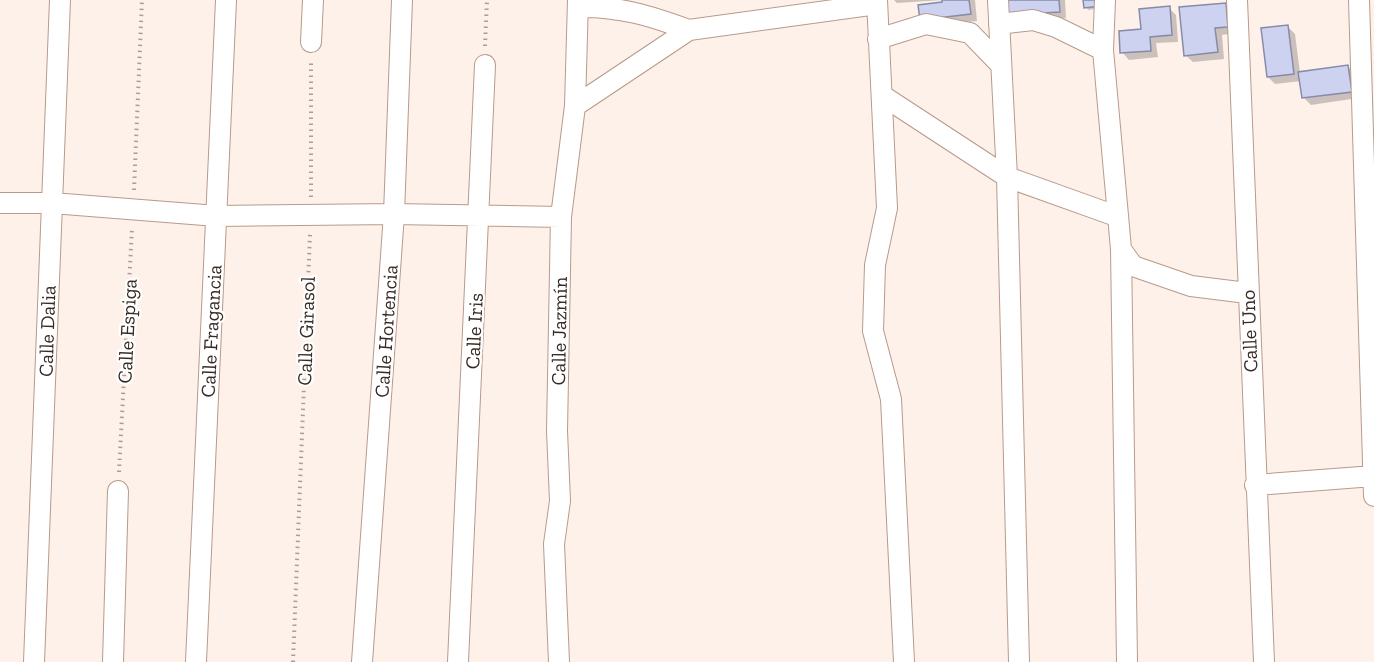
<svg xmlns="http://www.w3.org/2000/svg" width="1374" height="662" font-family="'Zilla Slab',serif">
<rect width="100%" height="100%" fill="#fef1ea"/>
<!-- shadow -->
<path fill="#0003" d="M894,0H975L977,21L929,26L943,0L897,3Z
M1005,0H1065L1066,18L1013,22Z
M1084,0L1103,8L1088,10Z
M1225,4L1233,12L1235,33L1222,35L1224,59L1193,62L1185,55Z
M1169,8L1176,15L1178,42L1156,43L1158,57L1129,60L1122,52Z
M1288,27L1295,34L1300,73L1348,67L1355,74L1358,98L1311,105L1303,97L1301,81L1275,84L1268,77Z"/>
<!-- building -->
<path fill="#cdd2f1" stroke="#868ba8" stroke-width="1.5" d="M942,0H969L971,14L920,20L918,5L942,2Z
M1003,0H1059L1060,12L1005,15Z
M1083,0H1100L1101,6L1084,8Z
M1226,3L1228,27L1215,28L1218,52L1184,56L1179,7Z
M1170,6L1172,35L1150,37L1151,51L1120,53L1119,31L1141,29L1139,9Z
M1288,25L1294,74L1267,77L1261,28Z
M1348,65L1352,92L1302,98L1298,72Z"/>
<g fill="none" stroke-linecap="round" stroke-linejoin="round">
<!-- minor casing -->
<g stroke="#b89b89" stroke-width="22">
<path id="minor" d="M877,0L887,208L875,265L873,331L891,399L904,662
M998,0L1007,177L1019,662
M1105,0L1103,50L1121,249L1127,662
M1237,0L1264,662
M1359,0L1374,496
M578,7C619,6 651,16 689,30
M999,24L1033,20L1056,27L1103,50
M878,39L926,24L970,33L1001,65
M311,42L313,0
M883,96L1007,177L1116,216
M575,106L689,30L877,4
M0,203H52L217,216L394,214L561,217
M1121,249L1133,266L1191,286L1247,293
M1255,485L1374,476
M34,662L60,0
M113,662L118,491
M196,662L226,0
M362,662L394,214L402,0
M458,662L485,65
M559,662L554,544L560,501L557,431L561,217L575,106L578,0"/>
</g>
<!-- path -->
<path stroke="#aa9e96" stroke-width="4" stroke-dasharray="1.5 4.5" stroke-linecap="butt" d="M485,46L487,0
M134,190L142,0
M311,197V60
M119,472L132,228
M293,662L310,234"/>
<!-- minor -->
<use href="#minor" stroke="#fff" stroke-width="20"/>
</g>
<g text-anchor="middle" stroke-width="4.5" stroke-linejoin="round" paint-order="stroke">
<!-- street labels -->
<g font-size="20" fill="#372b23" stroke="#fff">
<text transform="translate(47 331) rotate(-88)" y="7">Calle Dalia</text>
<text transform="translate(127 331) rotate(-87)" y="7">Calle Espiga</text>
<text transform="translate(211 331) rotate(-87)" y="7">Calle Fragancia</text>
<text transform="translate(306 331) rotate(-88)" y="7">Calle Girasol</text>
<text transform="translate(386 331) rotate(-86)" y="7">Calle Hortencia</text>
<text transform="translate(474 331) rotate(-87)" y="7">Calle Iris</text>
<text transform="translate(559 331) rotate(-89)" y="7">Calle Jazmín</text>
<text transform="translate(1249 331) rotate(-92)" y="7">Calle Uno</text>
</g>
</g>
</svg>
